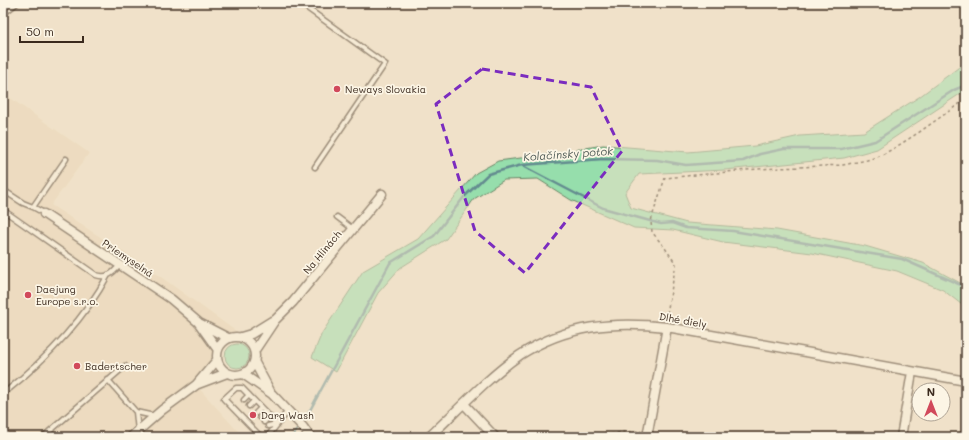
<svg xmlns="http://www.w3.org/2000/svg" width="969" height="440" font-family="Mali,sans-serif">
<rect width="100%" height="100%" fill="#f0e1c9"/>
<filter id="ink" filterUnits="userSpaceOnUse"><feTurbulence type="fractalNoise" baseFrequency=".025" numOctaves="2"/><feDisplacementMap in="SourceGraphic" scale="8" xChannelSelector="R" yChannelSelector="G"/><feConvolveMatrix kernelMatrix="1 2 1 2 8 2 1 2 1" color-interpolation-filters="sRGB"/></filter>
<g filter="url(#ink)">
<!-- built -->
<path fill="#e8d3b5" d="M3,93L89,153L51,205L154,272L237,332L195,384L243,437H3Z"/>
<!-- green -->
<path fill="#96deac" stroke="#688465" d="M966,62V90L877,149L844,158L725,170L639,174L625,193L631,208L687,223L777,230L865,246L923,263L966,286V308L943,290L897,271L812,253L723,242L673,230L634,228L571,200L538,179L504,180L474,199L446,239L400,268L378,293L336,372L312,357L322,333L363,271L418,239L476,173L498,161L551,154L603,145L688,152L755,146L800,136L864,132L919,97Z
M225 356a12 12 0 1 1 24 0a12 12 0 1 1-24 0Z"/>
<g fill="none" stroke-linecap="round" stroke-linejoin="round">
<!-- stream -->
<path stroke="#638b8f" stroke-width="2.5" d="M523,166L603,208L661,224L672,223L686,228L733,231L902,259L961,285L966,291
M292,437L309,412L390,263L434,236L464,197L488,174L522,165L603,159L657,160L686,165L743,161L760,154L784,149H841L875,141L954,90L966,85"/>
<!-- service casing -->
<g stroke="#3b2a1e" stroke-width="7">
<path id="service" d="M300,3L385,64L315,167
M3,14L17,3
M3,190L23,203L33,207L44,213
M33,207L66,159
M3,210L96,275C107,279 113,273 120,265
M337,217L353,229
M108,380L136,412L138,431
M3,394C44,361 83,322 108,275
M244,400L249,395
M249,406L254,401
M136,412L154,416
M256,413L261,408
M260,417L265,412
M264,422L270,416
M268,426L277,424
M43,437L125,366
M263,437H261L224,399L236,388H242L277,424
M265,437L268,436L288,411"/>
</g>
<!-- minor casing -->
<g stroke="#3b2a1e" stroke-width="11">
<path id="minor" d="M44,214L171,299L198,322L218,350
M199,323L228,338
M217 356a19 19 0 1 1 38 0a19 19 0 1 1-38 0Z
M241,337L251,334L272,321
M255,350L275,320L293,302L382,194
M255,363L270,391
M243,374L272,394L303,427L310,437
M198,384L227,373
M464,404L495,437
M131,437L162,410L196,385L217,360
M429,437C459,409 487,378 520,355C566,325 614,321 667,327L966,381
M647,437L667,327
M901,437L912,372"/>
</g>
<!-- path -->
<path stroke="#3b2a1e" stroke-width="1.5" stroke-dasharray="3 3" stroke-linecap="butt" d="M666,319L676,264L665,248L652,232L651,222L652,217L665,178L758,169L843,165L867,160L880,156L896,147L921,131L966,99
M599,437L622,432L641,431"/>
<!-- service -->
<use href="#service" stroke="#fcf5e5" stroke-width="4"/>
<!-- minor -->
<use href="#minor" stroke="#fcf5e5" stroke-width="8"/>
</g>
</g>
<!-- marked area -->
<path d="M0 0H969V440H0ZM482,69L591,87L622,151L525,273L475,231L436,104Z" fill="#f0e1c9" fill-opacity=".55" fill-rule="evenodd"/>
<path fill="none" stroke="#7b2cbf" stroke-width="3" stroke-dasharray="8 5" stroke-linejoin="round" d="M482,69L591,87L622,151L525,273L475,231L436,104Z"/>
<!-- markers -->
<g fill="#d1495b" stroke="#fcf5e5" stroke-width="1.5">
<circle cx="337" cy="89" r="4"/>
<circle cx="28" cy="295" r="4"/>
<circle cx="77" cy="366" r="4"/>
<circle cx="253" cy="415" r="4"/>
</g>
<g text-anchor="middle" stroke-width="3.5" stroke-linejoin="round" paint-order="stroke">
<!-- poi labels -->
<g font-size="10" fill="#3b2a1e" stroke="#fcf5e5" text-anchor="start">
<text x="345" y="93">Neways Slovakia</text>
<text x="36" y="293">Daejung<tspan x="36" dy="12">Europe s.r.o.</tspan></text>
<text x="85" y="370">Badertscher</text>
<text x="261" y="419">Darg Wash</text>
</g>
<!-- street labels -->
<g font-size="10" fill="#3b2a1e" stroke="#fcf5e5">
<text transform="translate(322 252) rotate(-50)" y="4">Na Hlinách</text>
<text transform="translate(128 258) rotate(34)" y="4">Priemyselná</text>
<text transform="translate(683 320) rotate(10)" y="4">Dlhé diely</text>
</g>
<!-- water labels -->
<g font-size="11" font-style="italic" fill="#4f5b56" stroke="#fcf5e5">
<text transform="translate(568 154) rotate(-4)" y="4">Kolačínsky potok</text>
</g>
</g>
<!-- margin -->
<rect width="969" height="440" fill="none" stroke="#fcf5e5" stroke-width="16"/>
<rect x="8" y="8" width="953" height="424" fill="none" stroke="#3b2a1e" stroke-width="1.5" filter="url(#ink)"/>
<!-- north arrow -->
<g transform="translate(931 402)"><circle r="19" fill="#fcf5e5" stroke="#afa495"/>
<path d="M0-3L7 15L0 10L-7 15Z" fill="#d1495b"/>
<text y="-6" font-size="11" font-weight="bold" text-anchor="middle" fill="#3b2a1e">N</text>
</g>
<!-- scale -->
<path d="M20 36v6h63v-6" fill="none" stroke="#3b2a1e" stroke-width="2"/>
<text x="26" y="36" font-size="12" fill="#3b2a1e" stroke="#fcf5e5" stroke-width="3" paint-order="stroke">50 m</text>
</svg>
